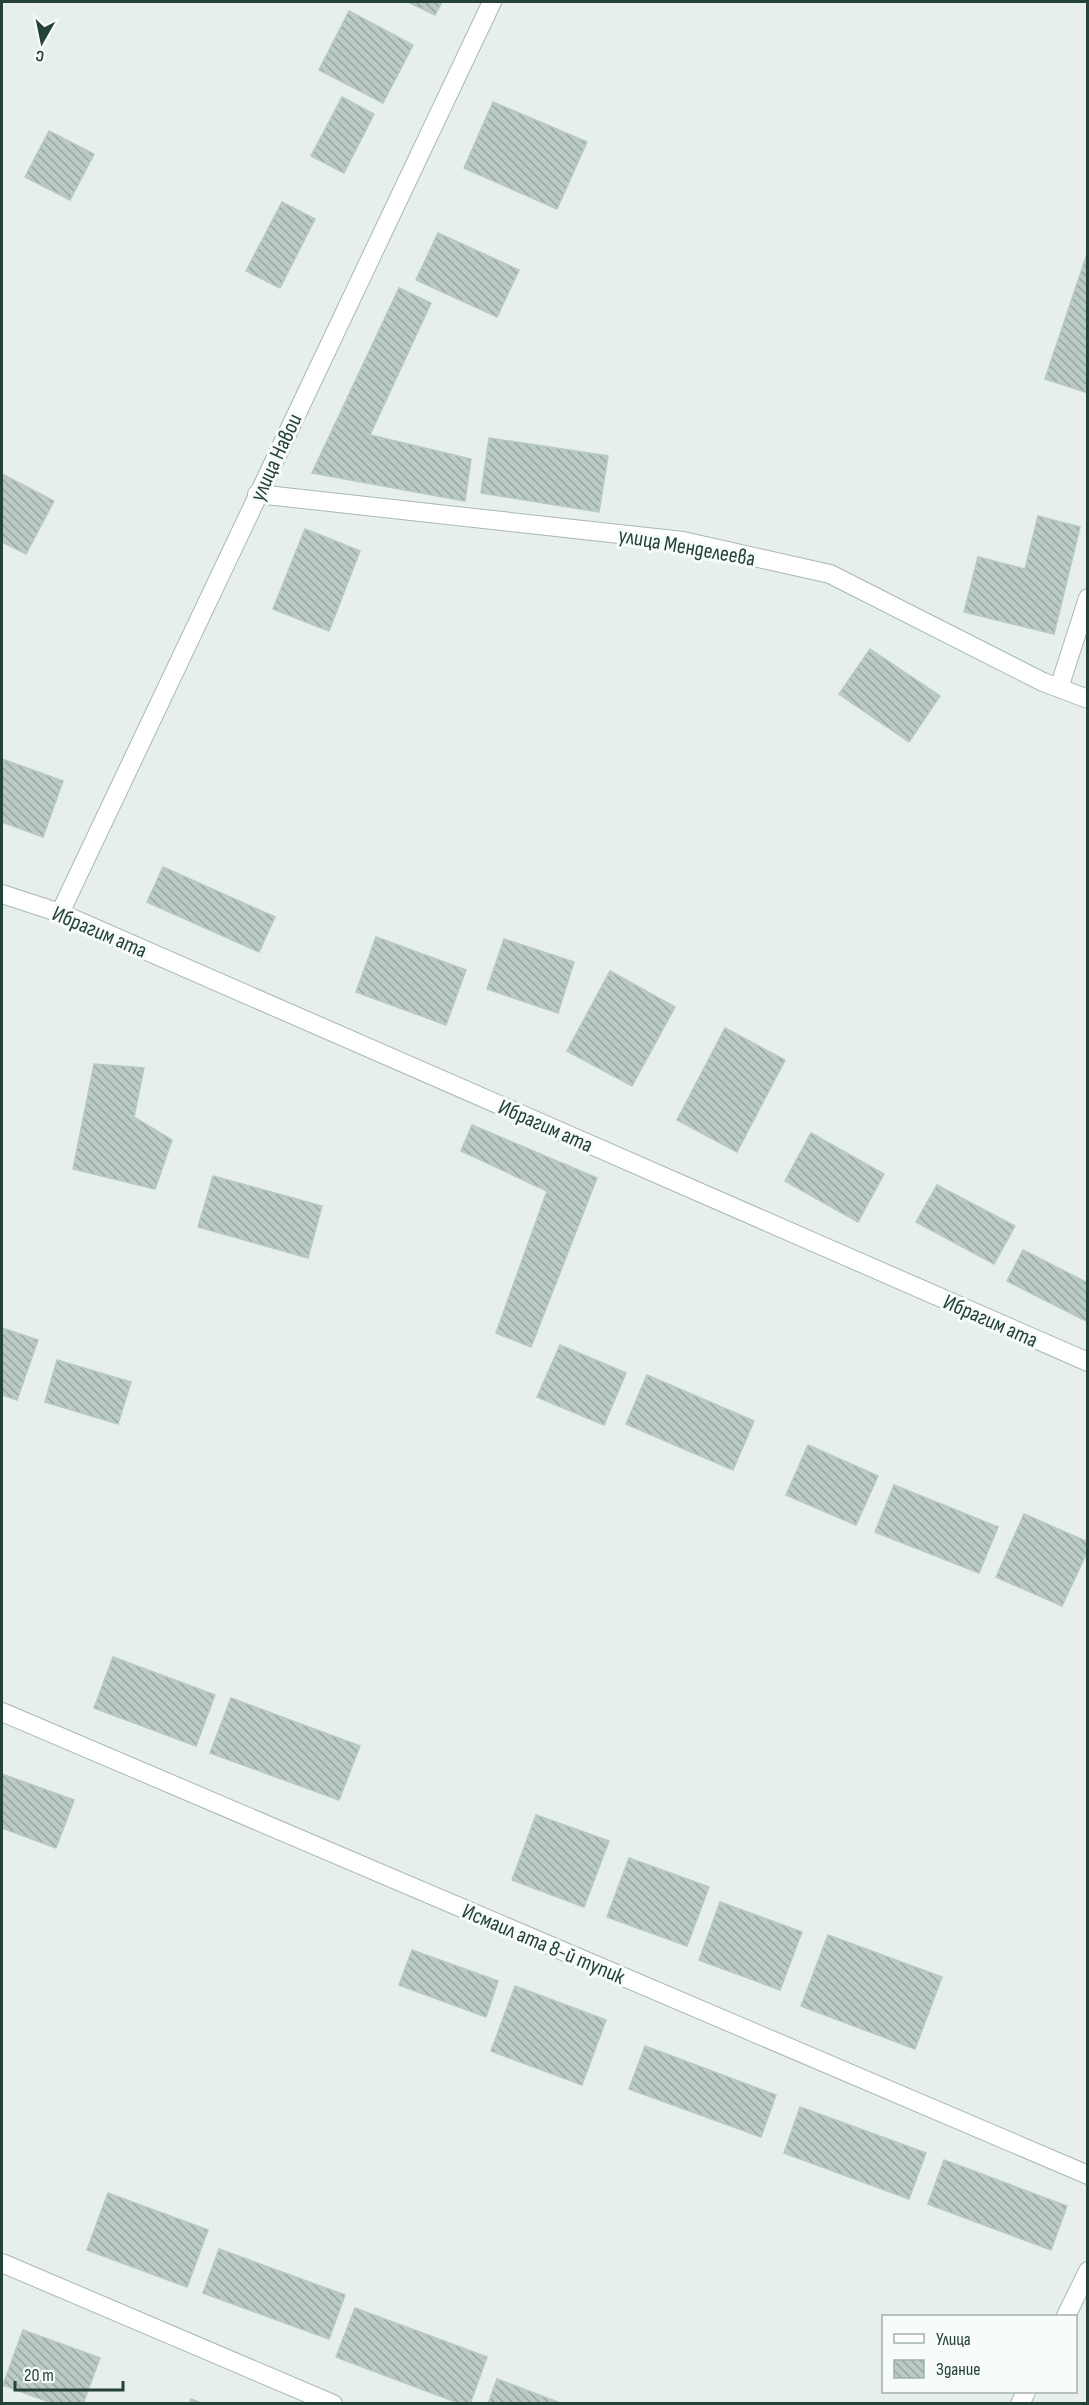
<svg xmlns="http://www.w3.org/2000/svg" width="1089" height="2405" font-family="'Sofia Sans Condensed',sans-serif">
<defs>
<pattern id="building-back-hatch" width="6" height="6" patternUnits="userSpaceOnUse" patternTransform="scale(1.5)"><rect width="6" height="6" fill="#bbcac4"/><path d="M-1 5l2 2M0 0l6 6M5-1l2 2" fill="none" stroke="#98a6a0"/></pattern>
</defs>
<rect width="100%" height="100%" fill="#e6efeb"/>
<!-- building -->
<path fill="url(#building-back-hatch)" stroke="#b8c9c2" stroke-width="1.5" d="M408,2H442L435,15Z
M349,11L413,45L383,103L319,70Z
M342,97L374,114L344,173L311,156Z
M493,102L587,142L557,209L464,168Z
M49,131L94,154L70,200L25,177Z
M282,202L315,219L280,288L246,271Z
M438,233L519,270L497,317L416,280Z
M1088,251V393L1045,379Z
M399,288L431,303L370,435L471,459L465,501L312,473Z
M489,438L608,456L599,512L481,493Z
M2,474L54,501L26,554L2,542Z
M1038,516L1080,527L1054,634L964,612L978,557L1025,569Z
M305,529L360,551L329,631L273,609Z
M870,649L940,696L909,742L839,694Z
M2,759L63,781L43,837L2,822Z
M163,867L275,917L259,952L147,902Z
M376,937L466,970L446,1025L356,992Z
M504,939L574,962L558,1013L487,989Z
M610,971L675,1007L632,1086L567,1051Z
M725,1028L785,1060L737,1152L677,1120Z
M94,1064L144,1068L134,1117L172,1140L155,1189L73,1169Z
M472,1125L597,1178L531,1347L496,1333L547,1191L461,1151Z
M811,1133L884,1174L858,1222L785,1181Z
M213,1176L322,1206L308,1258L198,1227Z
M937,1185L1015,1226L994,1264L916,1222Z
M1023,1250L1088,1283V1322L1007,1281Z
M2,1328L38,1340L17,1400L2,1395Z
M560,1345L626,1373L604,1425L537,1397Z
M57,1360L131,1382L118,1424L45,1402Z
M647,1375L754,1421L733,1470L626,1424Z
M808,1445L878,1476L856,1525L786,1495Z
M894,1485L998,1527L979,1573L875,1532Z
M1024,1514L1088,1542V1550L1062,1606L996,1577Z
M113,1657L215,1695L196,1746L94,1708Z
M231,1698L360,1746L339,1800L210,1753Z
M2,1774L74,1800L56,1848L2,1828Z
M536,1815L609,1841L584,1907L512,1880Z
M629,1858L709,1887L687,1946L607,1917Z
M720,1902L802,1932L780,1990L699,1960Z
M828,1935L942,1977L915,2049L801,2006Z
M412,1950L498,1981L486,2017L399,1985Z
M515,1986L606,2020L582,2085L491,2051Z
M645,2046L776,2095L761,2137L629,2089Z
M800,2107L926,2153L909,2199L784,2153Z
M944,2160L1067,2206L1051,2250L928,2204Z
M108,2193L208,2230L187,2287L87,2250Z
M219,2249L345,2295L329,2339L203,2293Z
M355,2308L487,2357L470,2404H461L336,2357Z
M23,2330L100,2358L83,2404H54L3,2385Z
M497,2379L563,2404H488Z
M191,2399L204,2404H189Z"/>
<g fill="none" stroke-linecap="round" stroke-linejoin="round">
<!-- minor casing -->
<g stroke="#a8b8b2" stroke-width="20">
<path id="minor" d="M257,494L683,541L830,574L1043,682L1088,699
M1059,688L1088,598
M2,894L60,913L1088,1362
M60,913L492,2
M2,1712L1088,2175
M2,2263L333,2404
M1066,2316L1088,2271
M1020,2404L1026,2392"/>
</g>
<!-- minor -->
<use href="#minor" stroke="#fff" stroke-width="18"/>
</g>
<g text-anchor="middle" stroke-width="6" stroke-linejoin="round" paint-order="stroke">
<!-- street labels -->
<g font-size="22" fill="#24423a" stroke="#f7fbf9">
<text transform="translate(275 457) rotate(-65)" y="8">улица Навои</text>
<text transform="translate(687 546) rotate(10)" y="8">улица Менделеева</text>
<text transform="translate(100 931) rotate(23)" y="8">Ибрагим ата</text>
<text transform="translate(546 1125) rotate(24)" y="8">Ибрагим ата</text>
<text transform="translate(991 1320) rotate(24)" y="8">Ибрагим ата</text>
<text transform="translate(544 1943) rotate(23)" y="8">Исмаил ата 8-й тупик</text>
</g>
</g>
<!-- border -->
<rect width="1089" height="2405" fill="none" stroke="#24423a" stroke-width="6"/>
<!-- legend -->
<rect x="882" y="2315" width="195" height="78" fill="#f7fbf9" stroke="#a3b1ad" stroke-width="1.5"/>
<rect x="894" y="2334" width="30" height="9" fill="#ffffff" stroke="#a3b1ad" stroke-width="1.5"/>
<text x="936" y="2345" font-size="18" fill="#24423a">Улица</text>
<rect x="894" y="2360" width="30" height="18" fill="url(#building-back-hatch)" stroke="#a3b1ad" stroke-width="1.5"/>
<text x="936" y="2375" font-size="18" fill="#24423a">Здание</text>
<!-- north arrow -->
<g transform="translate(42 42) rotate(189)" stroke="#f7fbf9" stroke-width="4.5" paint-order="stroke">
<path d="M0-4.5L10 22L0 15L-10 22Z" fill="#24423a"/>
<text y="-9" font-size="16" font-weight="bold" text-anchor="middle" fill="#24423a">С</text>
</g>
<!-- scale -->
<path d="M15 2381v9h108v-9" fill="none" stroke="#24423a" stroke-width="3"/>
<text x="24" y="2381" font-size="18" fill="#24423a" stroke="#f7fbf9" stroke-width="4.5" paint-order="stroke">20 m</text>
</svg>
